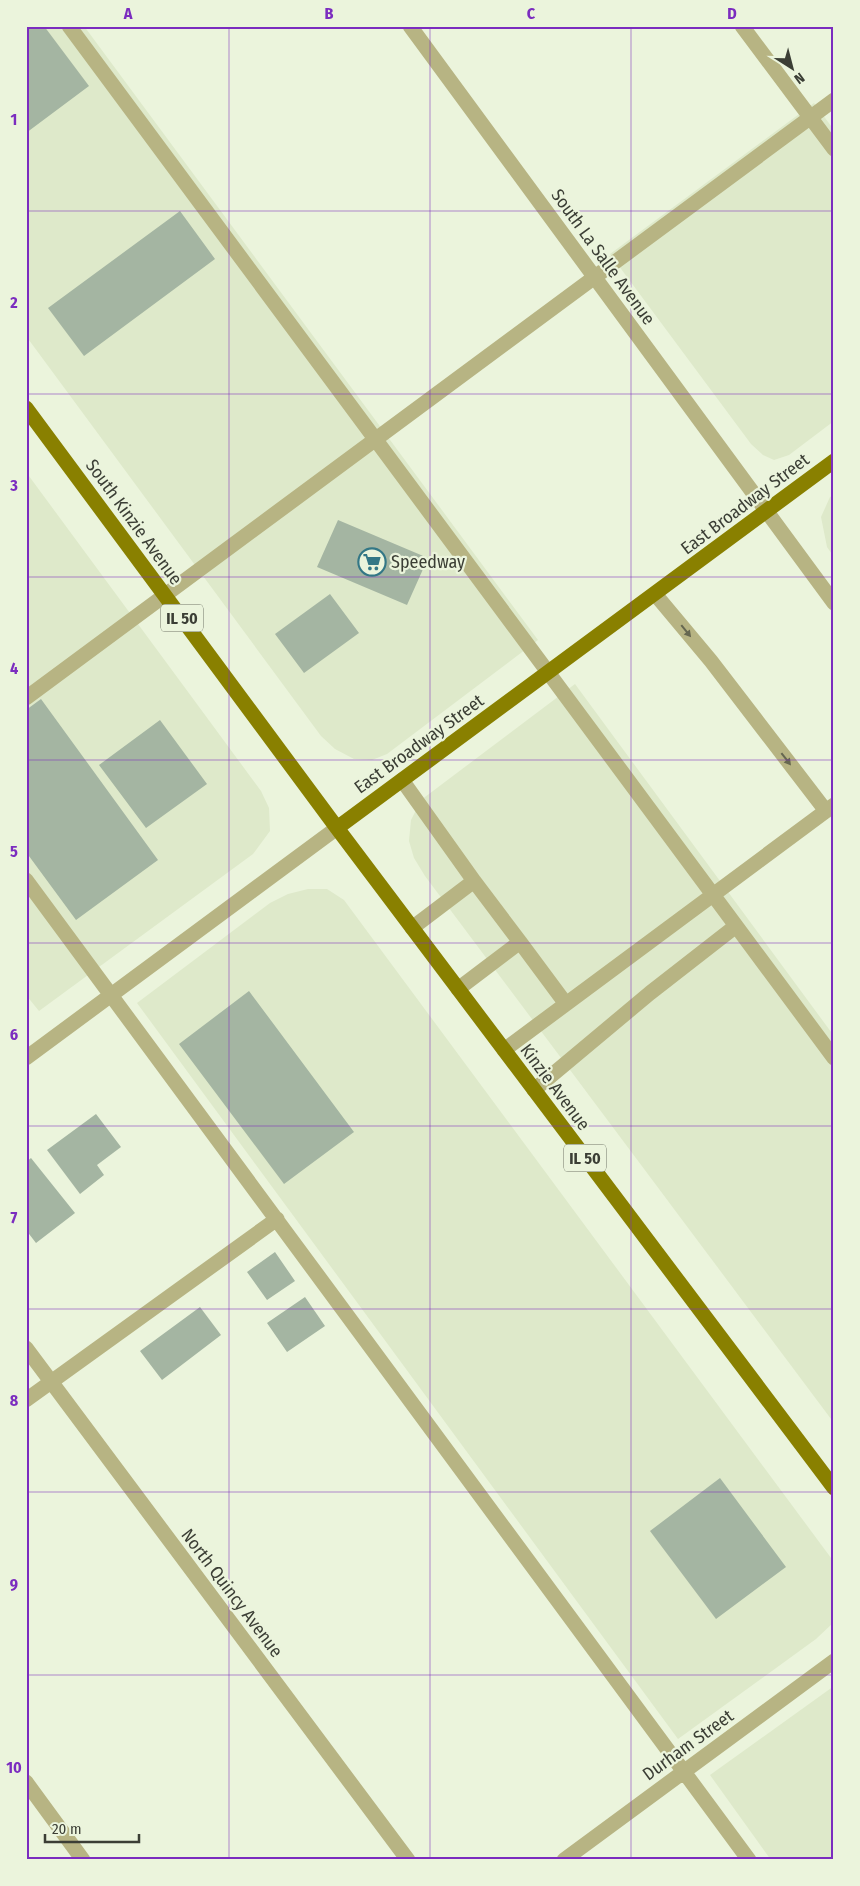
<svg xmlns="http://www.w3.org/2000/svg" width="860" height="1886" font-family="'Fira Sans Condensed',sans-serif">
<rect width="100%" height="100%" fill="#ebf4dc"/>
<!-- built -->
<path fill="#dee9ca" d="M26,26H84L538,640L387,754L372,760L354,759L335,749L321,736L26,336Z
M814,103L834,130V421L789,455L774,460L763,455L751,444L610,254Z
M26,472L261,791L269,808L270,831L253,854L39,1011L26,995Z
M834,495V557L827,547L821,517L830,497Z
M575,684L834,1036V1423L425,876L414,858L409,841L411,820L421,800Z
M308,889H327L344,900L834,1562V1622L816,1639L678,1739L137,1003L270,903L288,894Z
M834,1686V1860H771L710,1775Z"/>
<!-- building -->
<path fill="#a4b5a2" d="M26,26H44L89,86L26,133Z
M180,211L215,259L84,356L48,308Z
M338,520L428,558L407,605L317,567Z
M330,594L359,633L304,673L275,634Z
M41,699L158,860L76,920L26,852V710Z
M160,720L207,784L146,828L99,765Z
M249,991L354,1132L284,1184L179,1044Z
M96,1114L121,1147L97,1165L104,1175L80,1194L47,1150Z
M31,1158L75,1213L36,1243L26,1230V1162Z
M275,1252L295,1281L267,1300L247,1272Z
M305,1297L325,1326L287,1352L267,1323Z
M200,1307L221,1335L162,1380L140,1351Z
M720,1478L786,1567L716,1619L650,1531Z"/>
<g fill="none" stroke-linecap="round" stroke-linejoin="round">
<!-- minor -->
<path stroke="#b7b483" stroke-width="15" d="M69,26L834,1058
M410,26L834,603
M742,26L834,149
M655,594L711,661L826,811
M26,698L834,100
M402,780L474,881L412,928
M26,880L749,1860
M520,942L566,1004
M458,989L520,942L474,881
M504,1050L834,805
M26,1058L337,828
M534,1090L650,993L736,926
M26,1348L408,1860
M26,1400L277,1219
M26,1782L83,1860
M564,1860L834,1661"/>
<!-- major -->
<path stroke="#898000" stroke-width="15" d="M26,408L337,828L834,1488
M337,828L834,461"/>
</g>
<!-- one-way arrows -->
<defs><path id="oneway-solid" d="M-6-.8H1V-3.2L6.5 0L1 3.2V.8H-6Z" transform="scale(1.25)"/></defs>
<g fill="#666750">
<use href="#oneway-solid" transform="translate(686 631) rotate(51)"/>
<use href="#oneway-solid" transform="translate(786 759) rotate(52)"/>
</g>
<!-- grid -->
<path fill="none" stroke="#7b2cbf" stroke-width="1" stroke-opacity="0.55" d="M229,26V1860M430,26V1860M631,26V1860M26,211H834M26,394H834M26,577H834M26,760H834M26,943H834M26,1126H834M26,1309H834M26,1492H834M26,1675H834"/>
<!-- icons -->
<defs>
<g id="supermarket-ring" transform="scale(1.4375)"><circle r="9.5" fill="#ebf4dc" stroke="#337786" stroke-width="1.5"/><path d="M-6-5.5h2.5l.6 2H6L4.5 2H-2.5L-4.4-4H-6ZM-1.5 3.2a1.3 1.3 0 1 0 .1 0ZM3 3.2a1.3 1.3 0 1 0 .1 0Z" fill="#337786"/></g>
</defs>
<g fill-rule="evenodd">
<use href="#supermarket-ring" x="372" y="562"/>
</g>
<g text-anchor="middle" stroke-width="4.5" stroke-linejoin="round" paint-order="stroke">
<!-- shield labels -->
<g fill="#ebf4dc" stroke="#707567" stroke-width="1">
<rect x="161" y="604.5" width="42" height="27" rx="4"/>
<rect x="564" y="1144.5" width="42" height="27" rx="4"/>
</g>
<g font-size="16" font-weight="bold" fill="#3b3e35">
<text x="182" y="624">IL 50</text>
<text x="585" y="1164">IL 50</text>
</g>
<!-- street labels -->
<g font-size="18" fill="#3b3e35" stroke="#ebf4dc">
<text transform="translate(603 257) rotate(54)" y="6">South La Salle Avenue</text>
<text transform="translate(745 504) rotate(-37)" y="6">East Broadway Street</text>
<text transform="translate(134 522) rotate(54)" y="6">South Kinzie Avenue</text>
<text transform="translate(419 744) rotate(-36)" y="6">East Broadway Street</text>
<text transform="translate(555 1087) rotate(53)" y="6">Kinzie Avenue</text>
<text transform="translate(232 1593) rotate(53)" y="6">North Quincy Avenue</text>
<text transform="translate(688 1745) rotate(-36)" y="6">Durham Street</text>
</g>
<!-- poi labels -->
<g font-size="18" fill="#3b3e35" stroke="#ebf4dc" text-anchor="start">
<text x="391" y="568">Speedway</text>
</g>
</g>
<!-- border -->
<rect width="860" height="1886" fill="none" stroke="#ebf4dc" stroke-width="55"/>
<!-- north arrow -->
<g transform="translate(792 68) rotate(144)" stroke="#ebf4dc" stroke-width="4" paint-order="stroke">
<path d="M0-4L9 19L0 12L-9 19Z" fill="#3b3e35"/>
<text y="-8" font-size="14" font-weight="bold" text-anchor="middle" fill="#3b3e35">N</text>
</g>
<!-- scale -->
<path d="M45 1834v8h94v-8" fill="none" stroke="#3b3e35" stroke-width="2.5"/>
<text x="52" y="1834" font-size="15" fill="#3b3e35" stroke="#ebf4dc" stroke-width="4" paint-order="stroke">20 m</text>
<rect x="28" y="28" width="804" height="1830" fill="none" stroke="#7b2cbf" stroke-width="2"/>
<g font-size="16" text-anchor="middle" font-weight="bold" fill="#7b2cbf">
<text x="128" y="19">A</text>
<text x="329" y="19">B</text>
<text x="531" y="19">C</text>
<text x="732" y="19">D</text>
<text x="14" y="125">1</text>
<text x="14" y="308">2</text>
<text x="14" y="491">3</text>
<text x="14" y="674">4</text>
<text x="14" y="857">5</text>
<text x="14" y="1040">6</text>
<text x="14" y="1223">7</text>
<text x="14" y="1406">8</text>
<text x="14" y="1590">9</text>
<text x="14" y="1773">10</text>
</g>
</svg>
